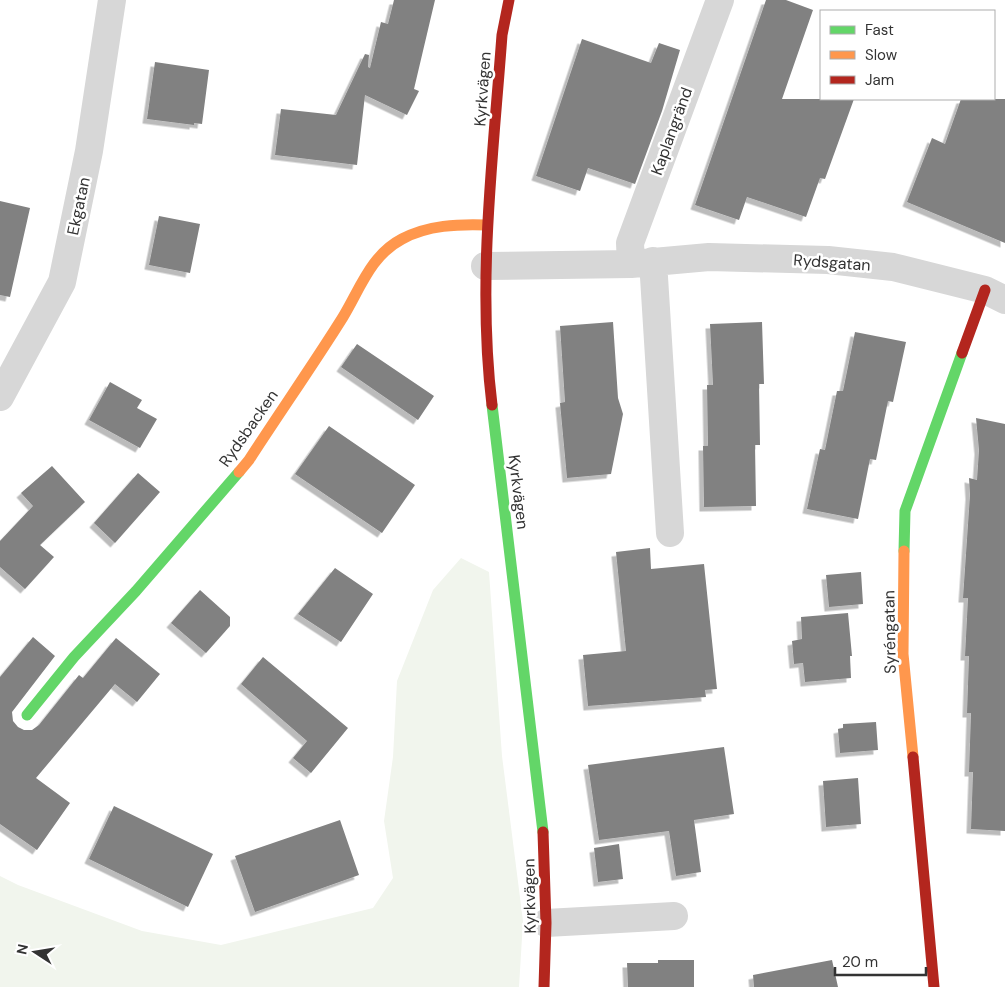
<svg xmlns="http://www.w3.org/2000/svg" width="1005" height="987" font-family="'DM Sans',sans-serif">
<defs>
<filter id="shadow"><feDropShadow dx="-4.5" dy="4.5" stdDeviation="0" flood-color="#0004"/></filter>
</defs>
<rect width="100%" height="100%" fill="#fff"/>
<!-- green -->
<path fill="#f1f5ed" d="M461,558L489,572L502,756L523,921L519,987H0V876L18,885L142,931L221,945L373,908L393,878L384,821L393,757L397,681L433,590Z"/>
<!-- building -->
<path fill="#818181" filter="url(#shadow)" d="M394,0H435L414,89L419,91L407,115L365,95L357,165L275,155L281,109L336,115L365,54L369,55L368,67L370,68L381,22L388,24Z
M766,0H786L813,10L782,99H854L825,179L820,178L806,217L747,197L739,220L695,205Z
M582,39L651,63L659,43L680,50L662,111L635,184L588,168L580,191L536,176Z
M155,62L209,70L202,124L194,123V125L147,119Z
M961,99H1005V243L907,202L932,138L945,144Z
M0,201L30,208L10,297L0,295Z
M159,216L200,224L190,273L149,265Z
M613,322L618,398L623,414L611,474L567,478L560,403L565,402L560,326Z
M762,322L764,384H759L760,445H755L756,506L704,507L703,446H708L707,385H713L710,324Z
M855,332L906,342L893,402L888,401L876,460L870,459L858,519L807,509L820,449L825,450L837,391H843Z
M357,344L434,396L418,420L341,367Z
M110,382L142,400L137,408L157,419L140,448L89,420Z
M976,418L1005,424V831L971,829L973,772H969L971,713H967L969,656H965L968,598H963L970,495L969,478L977,480L979,450Z
M329,426L415,485L382,533L295,474Z
M52,466L85,502L40,545L54,557L25,589L0,567V541L33,506L21,493Z
M138,473L160,492L115,543L94,523Z
M650,548L651,569L704,564L717,689L705,690L706,697L588,706L583,655L626,651L616,552Z
M335,568L373,594L341,642L298,614Z
M861,572L863,604L829,607L826,575Z
M200,590L230,617V626L206,653L171,623Z
M848,613L852,656H850L851,678L805,682L803,663L794,664L792,641L802,639L801,617Z
M33,637L55,656L12,712L13,721L18,727L24,730H32L39,725L79,675L83,678L116,638L160,674L137,702L115,684L36,778L70,803L37,850L0,824V677Z
M263,657L348,728L311,773L293,758L307,741L241,684Z
M876,722L878,750L840,753L838,729L843,728V724Z
M724,747L734,814L694,820L701,872L676,876L669,831L599,840L588,765Z
M858,778L861,824L826,827L823,781Z
M114,806L213,854L188,907L89,859Z
M340,820L359,875L255,912L235,856Z
M619,844L623,879L598,882L594,848Z
M658,960H694V987H628L627,963H658Z
M832,960L838,987H754L753,975Z"/>
<g fill="none" stroke-linecap="round" stroke-linejoin="round">
<!-- street -->
<path stroke="#d7d7d7" stroke-width="28" d="M653,261L670,533
M631,264L630,243L720,0
M485,266L631,264L709,257L828,260L893,267L985,290L1005,300
M0,397L62,282L89,151L112,0
M546,923L674,916"/>
<!-- fast -->
<path stroke="#63d668" stroke-width="11" d="M492,405L543,832
M904,551L905,511L962,353
M27,715L74,657L136,591L239,472"/>
<!-- slow -->
<path stroke="#ff974d" stroke-width="11" d="M239,472L249,460C280,412 313,365 343,317C360,289 371,255 402,239C428,225 458,224 487,225
M904,551L903,654L913,757"/>
<!-- jam -->
<path stroke="#b3261e" stroke-width="11" d="M962,353L985,290
M492,405C477,282 493,158 502,35L509,0
M913,757L934,987
M543,832L546,923L544,987"/>
</g>
<g text-anchor="middle" stroke-width="5" stroke-linejoin="round" paint-order="stroke">
<!-- street labels -->
<g font-size="16" fill="#333" stroke="#fff">
<text transform="translate(482 89) rotate(-86)" y="6">Kyrkvägen</text>
<text transform="translate(671 131) rotate(-70)" y="6">Kaplangränd</text>
<text transform="translate(78 206) rotate(-78)" y="6">Ekgatan</text>
<text transform="translate(832 262) rotate(4)" y="6">Rydsgatan</text>
<text transform="translate(248 428) rotate(-55)" y="6">Rydsbacken</text>
<text transform="translate(519 492) rotate(83)" y="6">Kyrkvägen</text>
<text transform="translate(889 632) rotate(-91)" y="6">Syréngatan</text>
<text transform="translate(529 896) rotate(-91)" y="6">Kyrkvägen</text>
</g>
</g>
<!-- legend -->
<rect x="820" y="10" width="175" height="90" fill="#ffffff" stroke="#adadad"/>
<rect x="830" y="26" width="25" height="8" fill="#63d668" stroke="#adadad"/>
<text x="865" y="35" font-size="15" fill="#333333">Fast</text>
<rect x="830" y="51" width="25" height="8" fill="#ff974d" stroke="#adadad"/>
<text x="865" y="60" font-size="15" fill="#333333">Slow</text>
<rect x="830" y="76" width="25" height="8" fill="#b3261e" stroke="#adadad"/>
<text x="865" y="85" font-size="15" fill="#333333">Jam</text>
<!-- north arrow -->
<g transform="translate(35 952) rotate(282)" stroke="#ffffff" stroke-width="4" paint-order="stroke">
<path d="M0-4L9 19L0 12L-9 19Z" fill="#333333"/>
<text y="-8" font-size="14" font-weight="bold" text-anchor="middle" fill="#333333">N</text>
</g>
<!-- scale -->
<path d="M835 967v8h91v-8" fill="none" stroke="#333333" stroke-width="2.5"/>
<text x="842" y="967" font-size="15" fill="#333333" stroke="#ffffff" stroke-width="4" paint-order="stroke">20 m</text>
</svg>
